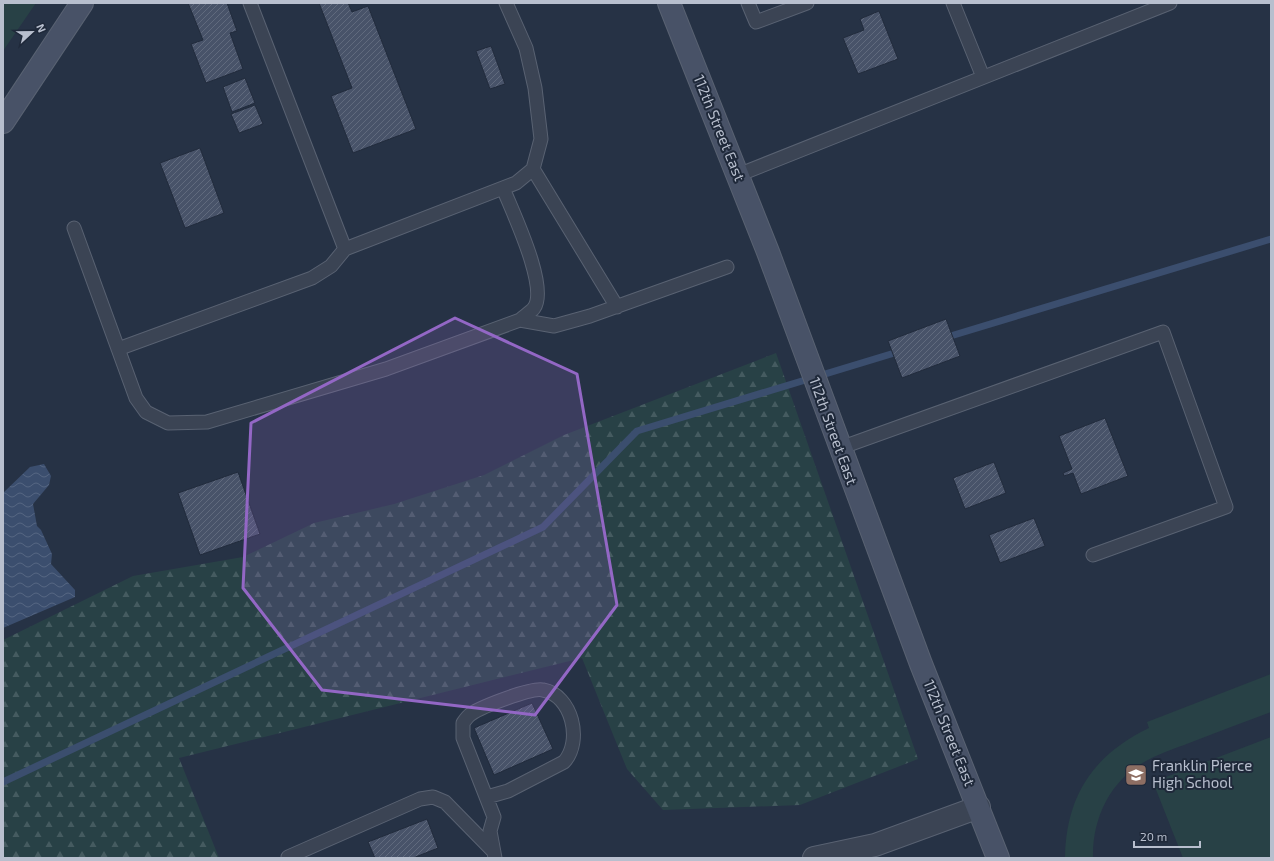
<svg xmlns="http://www.w3.org/2000/svg" width="1274" height="861" font-family="'Exo 2',sans-serif">
<defs>
<pattern id="forest-firs" width="22" height="20" patternUnits="userSpaceOnUse"><rect width="22" height="20" fill="#284146"/><path d="M5 1l3.5 6h-7zM16 11l3.5 6h-7z" fill="#455b60"/></pattern>
<pattern id="water-waves" width="16" height="10" patternUnits="userSpaceOnUse"><rect width="16" height="10" fill="#3b4e6e"/><path d="M0 5q4-4 8 0t8 0" fill="none" stroke="#556682"/></pattern>
<pattern id="building-hatch" width="6" height="6" patternUnits="userSpaceOnUse"><rect width="6" height="6" fill="#485369"/><path d="M-1 1l2-2M0 6l6-6M5 7l2-2" fill="none" stroke="#606a7d"/></pattern>
</defs>
<rect width="100%" height="100%" fill="#263245"/>
<!-- grass -->
<path fill="#284146" d="M3,3H36L3,51Z
M1271,674V712C1246,721 1221,731 1197,740C1180,747 1162,752 1146,761C1110,780 1092,819 1093,858H1065C1066,796 1093,755 1149,728L1147,722Z
M1271,737V858H1183L1153,782Z"/>
<!-- forest -->
<path fill="url(#forest-firs)" d="M776,353L918,759L800,805L663,810L627,769L582,658L179,758L219,858H3V640L133,576L243,557L314,523L394,504L484,475L564,435Z"/>
<!-- water -->
<path fill="url(#water-waves)" d="M44,464L51,476L49,485L33,504L37,526L41,530L52,554L51,564L75,590V597L3,628V493L30,467Z"/>
<g fill="none" stroke-linecap="round" stroke-linejoin="round">
<!-- stream -->
<path stroke="#3b4e6e" stroke-width="7" d="M944,338L1271,239
M3,782L543,527L637,431L901,351"/>
</g>
<!-- building -->
<path fill="url(#building-hatch)" stroke="#212b3c" d="M188,3H227L237,31L230,33L243,69L206,83L191,44L203,40Z
M319,3H348L352,12L368,6L416,129L353,153L331,96L352,88Z
M879,11L898,59L858,74L843,38L864,30L860,19Z
M491,46L505,84L490,89L476,51Z
M245,78L255,103L232,112L223,87Z
M255,105L263,124L239,133L231,114Z
M200,148L224,213L185,228L160,163Z
M946,319L960,356L902,378L888,341Z
M1105,418L1128,476L1081,494L1073,473L1064,476L1063,473L1072,469L1059,436Z
M994,462L1006,493L965,509L953,478Z
M238,472L260,534L200,555L178,493Z
M1034,518L1045,546L1000,563L989,535Z
M532,703L553,749L494,775L474,728Z
M427,819L438,848L413,858H375L368,842Z"/>
<g fill="none" stroke-linecap="round" stroke-linejoin="round">
<!-- lane casing -->
<g stroke="#596272" stroke-width="15">
<path id="lane" d="M250,3L345,249L516,183L533,169L541,139L535,88L526,48L506,3
M748,3L756,22L807,3
M953,3L983,77
M533,169L617,307
M738,175L1170,3
M74,228L136,398L146,412L168,423L207,422L386,369L520,320C524,316 531,312 534,308C549,287 512,211 503,188
M520,320L554,326L590,316L727,267
M118,349L312,278L331,266L345,249
M840,448L1163,332L1226,507L1093,555
M487,797L508,791L564,762C583,741 572,695 543,690C532,687 481,707 471,714C468,716 465,720 463,723V738L494,817L490,831L495,858
M288,857L420,799L433,797L445,802L494,852"/>
</g>
<!-- street casing -->
<g stroke="#596272" stroke-width="24">
<path id="street" d="M814,858L875,845L979,807"/>
</g>
<!-- secondary casing -->
<g stroke="#596272" stroke-width="24">
<path id="secondary" d="M669,3L768,252L921,664L998,858
M3,122L82,3"/>
</g>
<!-- lane -->
<use href="#lane" stroke="#3b4454" stroke-width="13"/>
<!-- street -->
<use href="#street" stroke="#3b4454" stroke-width="22"/>
<!-- secondary -->
<use href="#secondary" stroke="#485267" stroke-width="22"/>
</g>
<!-- marked area -->
<path fill="#9367c5" fill-opacity="0.2" stroke="#9367c5" stroke-width="3" stroke-linejoin="round" d="M455,318L577,374L617,605L535,715L322,690L243,588L251,423Z"/>
<!-- icons -->
<defs>
<g id="school-square" transform="scale(1.15)"><rect x="-9" y="-9" width="18" height="18" rx="4" fill="#8d6e63" stroke="#1f293a"/><path d="M0-5L7-2L0 1L-7-2ZM-4 1L0 2.5L4 1V4Q0 6-4 4Z" fill="#fff"/></g>
</defs>
<g fill-rule="evenodd">
<use href="#school-square" x="1136" y="775"/>
</g>
<g text-anchor="middle" stroke-width="4" stroke-linejoin="round" paint-order="stroke">
<!-- street labels -->
<g font-size="15" fill="#b8bfce" stroke="#1f293a">
<text transform="translate(719 128) rotate(68)" y="5">112th Street East</text>
<text transform="translate(833 431) rotate(70)" y="5">112th Street East</text>
<text transform="translate(949 733) rotate(68)" y="5">112th Street East</text>
</g>
<!-- poi labels -->
<g font-size="15" fill="#b8bfce" stroke="#1f293a" text-anchor="start">
<text x="1152" y="771">Franklin Pierce<tspan x="1152" dy="17">High School</tspan></text>
</g>
</g>
<!-- border -->
<rect width="1274" height="861" fill="none" stroke="#b8bfce" stroke-width="8"/>
<!-- north arrow -->
<g transform="translate(32 32) rotate(68)" stroke="#1f293a" stroke-width="3" paint-order="stroke">
<path d="M0-3L7 15L0 10L-7 15Z" fill="#b8bfce"/>
<text y="-6" font-size="11" font-weight="bold" text-anchor="middle" fill="#b8bfce">N</text>
</g>
<!-- scale -->
<path d="M1134 841v6h66v-6" fill="none" stroke="#b8bfce" stroke-width="2"/>
<text x="1140" y="841" font-size="12" fill="#b8bfce" stroke="#1f293a" stroke-width="3" paint-order="stroke">20 m</text>
</svg>
